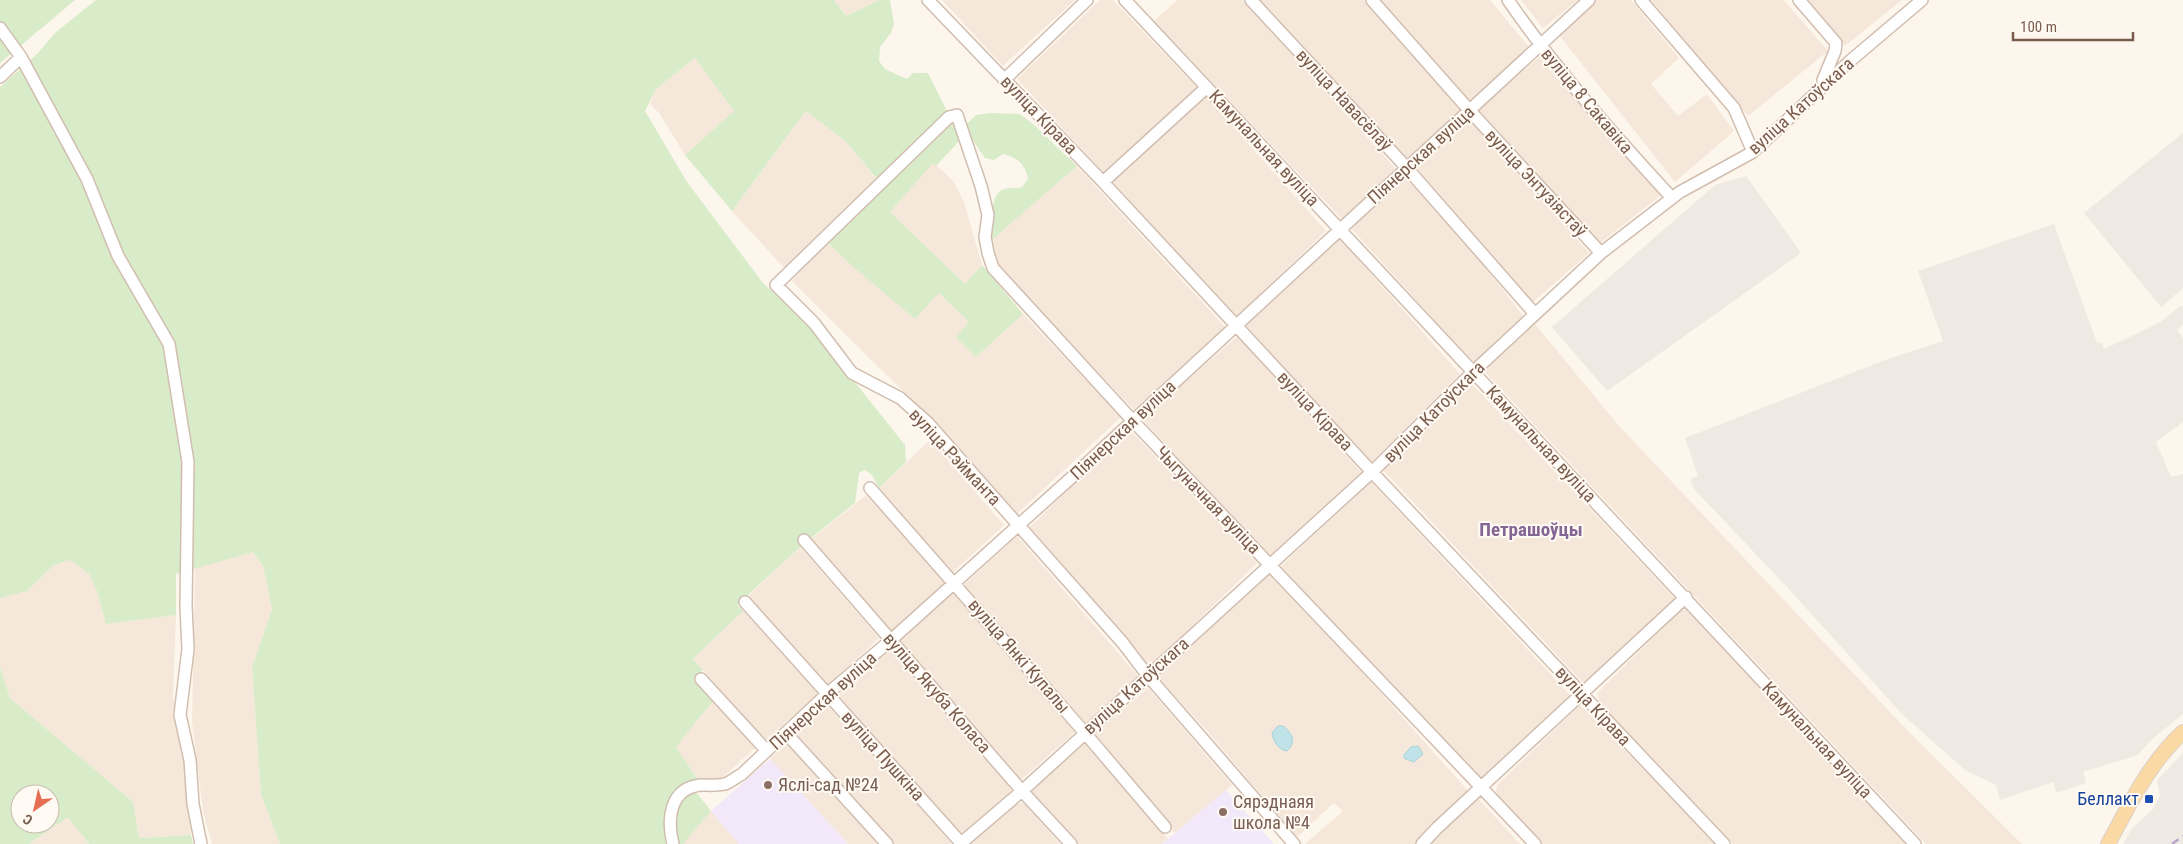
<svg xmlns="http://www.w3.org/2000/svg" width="2183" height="844" font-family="'Roboto Condensed',sans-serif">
<rect width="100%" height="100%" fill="#fdf6ec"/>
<!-- residential -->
<path fill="#f5e8da" d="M834,0H879L846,16Z
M942,0H1075L1003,66Z
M1100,0H1113L1198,89L1105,174L1017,79Z
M1177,0H1242L1396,169L1343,220L1154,21Z
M1257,0H1364L1461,108L1406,160Z
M1379,0H1490L1529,47L1469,103Z
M1521,0H1578L1543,28Z
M1597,0H1631L1679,58L1651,84L1678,116L1707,94L1734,131L1675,182L1559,35Z
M1651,0H1784L1828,51L1748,116Z
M1806,0H1902L1845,46Z
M1539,57L1661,195L1599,244L1479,110Z
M695,58L734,111L685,155L659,113L650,104L656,89Z
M1206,96L1326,231L1236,317L1112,181Z
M806,111L845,141L878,181L786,270L732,211Z
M1468,118L1589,253L1533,302L1413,169Z
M933,162L953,181L964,202L982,265L965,284L890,212Z
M1077,166L1225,327L1134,410L1005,274L992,254V240Z
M1405,174L1470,248L1524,317L1474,364L1349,226Z
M1339,238L1460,374L1372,462L1244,325Z
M826,241L851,265L939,293L969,322L976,357L1023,314L1121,417L1017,514L945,433L792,281Z
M1535,324L1619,426L1907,730L2022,844H1926L1483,370Z
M1238,336L1361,472L1270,556L1142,419Z
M1472,384L1675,599L1585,685L1382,469Z
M1130,430L1257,563L1150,667L1030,527Z
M930,440L1004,525L952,573L879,488Z
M1371,482L1572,697L1483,782L1281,566Z
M868,494L946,581L891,632L811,539Z
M1017,536L1138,676L1086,726L964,585Z
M800,547L879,638L827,687L747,597Z
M253,552L263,566L272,609L252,668L261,795L280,844H212L203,811L192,722L195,568Z
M70,560L89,574L97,591L106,624L176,615L173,696L188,792L191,835L139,838L133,802L10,698L0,667V598L27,591L54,565Z
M1268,573L1346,654L1471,794L1416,844H1305L1343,811L1334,803L1297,837L1207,731L1158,677Z
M953,592L1075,732L1021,780L898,640Z
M1681,610H1689L1907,844H1733L1600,703L1597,693Z
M743,611L818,694L765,741L693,659Z
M890,649L1012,790L961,835L838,695Z
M1148,688L1232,785L1175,833L1093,736Z
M713,701L756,747L719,781L698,780L676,747Z
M1580,705L1717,844H1541L1503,804L1497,795L1496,789L1498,784Z
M828,706L873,754L951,843L949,844H890L794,736Z
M790,740L884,844H848L770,759Z
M1084,741L1168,839L1162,844H1077L1031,792Z
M1476,796L1520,844H1427Z
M1024,803L1060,844H970L1014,805Z
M711,811L739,844H683Z
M68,816L89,844H29Z"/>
<!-- industrial -->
<path fill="#efe9e4" d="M2183,133V288L2161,307L2084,213Z
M1746,176L1801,253L1607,391L1552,327L1715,185Z
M2054,224L2097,343L2102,342L2104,349L2159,323L2181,305L2183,307V325L2177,330L2183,338V422L2156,442L2171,477L2183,474V714L2151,740L2138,755L2083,772L2086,783L2057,793L2053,782L2000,800L1996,785L1966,771L1903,715L1786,586L1695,490L1690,479L1698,476L1685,438L1885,360L1943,341L1918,271Z
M2183,753V844H2123L2132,828L2153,809L2160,796L2157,780Z"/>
<!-- education -->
<path fill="#f3e8fa" d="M770,759L848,844H739L711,811Z
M1226,790L1274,844H1162L1175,833Z"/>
<!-- green -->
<path fill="#d8ecc9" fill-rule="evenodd" d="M0,0H75L0,63Z
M96,0H834L846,16L879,0H890L894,24L891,33L880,47L879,61L885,69L907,79L913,73H928L954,125L960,140L936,166L933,163L890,212L965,284L982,265L1023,314L976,357L956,337L969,322L939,293L915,319L851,265L826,241L867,205L884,187L845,141L806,111L732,211L685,155L734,111L695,58L656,89L645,111L687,182L763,283L810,326L905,445L906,462L879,488L872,475L865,470L859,473L855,503L800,547L737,605L743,611L693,659L703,670L693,680L713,701L676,747L698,780L696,792L711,811L683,844H280L261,795L252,668L272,609L263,566L253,552L176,574V615L106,624L97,591L89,574L70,560L54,565L27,591L0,598V87L37,54L56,32Z
M990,113L1020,114L1033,124L1077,166L992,240C992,227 989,196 1002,190C1007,187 1016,189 1022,187L1028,179C1025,164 1017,157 1003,154L994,160L985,158L967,132V124L976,115Z
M0,667L10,698L133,802L139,838L191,835L193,844H89L68,817L29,844H0ZM20,794H50V824H20Z"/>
<!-- water -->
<path fill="#bfe3e8" stroke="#a5d3da" d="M1278,726H1283C1292,733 1297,742 1287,751C1279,750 1273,741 1272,733Z
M1418,746L1423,754L1414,762L1404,758V755L1411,747Z"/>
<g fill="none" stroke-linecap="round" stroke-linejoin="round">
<!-- minor casing -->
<g stroke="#d1beb0" stroke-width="14">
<path id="minor" d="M928,0L1103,182L1372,472L1724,844
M1125,0L1915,844
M1251,0L1406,167L1535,314
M1372,0L1470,111L1601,253
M1508,0C1557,71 1614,135 1672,198
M1641,0L1734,108L1753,152
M1799,0L1836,43L1835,51L1823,80L1826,84
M0,28L21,57L87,179L118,256L169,344L188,462L186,606L188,649L180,715L190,760L193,804L201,844
M0,77L21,57
M1004,80L1087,0
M1103,182L1207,87
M870,488L1085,733L1165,827
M804,540L1022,791L1071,844
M745,602L961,843
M701,679L767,751
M786,733L887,844
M673,844C667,820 669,788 701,785C709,785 716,786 725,784C731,782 736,777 742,774L827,694L891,640L1072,477L1589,0
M960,844L1022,791L1372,472L1473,372L1601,253L1680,192L1753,152L1850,61L1922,0
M1294,844L1148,676L1122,642L927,422L900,398L852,373L814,323L776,285L949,117L957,115L981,186L988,215L985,237L988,253L993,268L1133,421L1535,844
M1422,844L1437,828L1686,597"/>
</g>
<!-- major casing -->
<g stroke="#dad1cd" stroke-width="16">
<path id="major" d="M2108,844C2130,804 2149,763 2183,732"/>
</g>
<!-- minor -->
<use href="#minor" stroke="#fff" stroke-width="11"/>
<!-- major -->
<use href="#major" stroke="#fbd9a5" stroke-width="14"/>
<!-- rail -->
<path stroke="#b9a8c9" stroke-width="2.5" stroke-dasharray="8 5" stroke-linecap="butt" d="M2172,844L2183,836"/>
</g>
<!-- markers -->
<g fill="#8d6e63" stroke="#fffaf3" stroke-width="2">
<circle cx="768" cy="785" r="5"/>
<circle cx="1223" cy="812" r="5"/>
</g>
<rect fill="#1a4fb4" stroke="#fffaf3" stroke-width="2" x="2144" y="794" width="10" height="10" rx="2.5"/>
<g text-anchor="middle" stroke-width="4" stroke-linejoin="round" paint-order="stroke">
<!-- street labels -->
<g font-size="18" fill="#7a5c4d" stroke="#fffaf3">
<text transform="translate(1344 100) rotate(47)" y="6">вуліца Навасёлаў</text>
<text transform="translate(1587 101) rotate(50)" y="6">вуліца 8 Сакавіка</text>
<text transform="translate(1801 106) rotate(-42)" y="6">вуліца Катоўскага</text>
<text transform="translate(1039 115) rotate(46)" y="6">вуліца Кірава</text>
<text transform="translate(1264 148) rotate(47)" y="6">Камунальная вуліца</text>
<text transform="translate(1421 155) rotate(-42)" y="6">Піянерская вуліца</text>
<text transform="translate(1536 183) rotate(47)" y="6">вуліца Энтузіястаў</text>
<text transform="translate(1315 411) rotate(47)" y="6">вуліца Кірава</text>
<text transform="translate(1434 412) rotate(-45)" y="6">вуліца Катоўскага</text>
<text transform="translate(1123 430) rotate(-43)" y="6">Піянерская вуліца</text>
<text transform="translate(1541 444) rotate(47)" y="6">Камунальная вуліца</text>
<text transform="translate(955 457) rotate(47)" y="6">вуліца Рэйманта</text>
<text transform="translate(1208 500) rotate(46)" y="6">Чыгуначная вуліца</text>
<text transform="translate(1019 656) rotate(49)" y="6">вуліца Янкі Купалы</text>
<text transform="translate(1136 686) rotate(-42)" y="6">вуліца Катоўскага</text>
<text transform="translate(937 693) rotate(49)" y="6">вуліца Якуба Коласа</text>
<text transform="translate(823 701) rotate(-42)" y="6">Піянерская вуліца</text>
<text transform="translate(1593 706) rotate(47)" y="6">вуліца Кірава</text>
<text transform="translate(1817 740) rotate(47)" y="6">Камунальная вуліца</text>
<text transform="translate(883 756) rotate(48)" y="6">вуліца Пушкіна</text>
</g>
<!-- education labels -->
<g font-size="18" fill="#785e54" stroke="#fffaf3" text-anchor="start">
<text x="778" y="791">Яслі-сад №24</text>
<text x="1233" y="808">Сярэднаяя<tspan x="1233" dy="21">школа №4</tspan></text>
</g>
<!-- transit labels -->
<g font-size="18" fill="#164399" stroke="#fffaf3" text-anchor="end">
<text x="2139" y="805">Беллакт</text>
</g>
<!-- neighbourhood labels -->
<g font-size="19" font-weight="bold" fill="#846695" stroke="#fffaf3">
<text x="1531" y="536">Петрашоўцы</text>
</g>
</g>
<!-- north arrow -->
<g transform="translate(35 809) rotate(214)"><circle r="24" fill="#fffaf3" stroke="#cabbb1"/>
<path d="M0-4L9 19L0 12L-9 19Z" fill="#e76f51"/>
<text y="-8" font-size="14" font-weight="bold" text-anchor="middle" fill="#7a5c4d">С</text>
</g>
<!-- scale -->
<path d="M2013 32v8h120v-8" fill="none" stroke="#7a5c4d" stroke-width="2.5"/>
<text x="2020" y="32" font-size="15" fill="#7a5c4d" stroke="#fffaf3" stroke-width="4" paint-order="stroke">100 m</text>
</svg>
